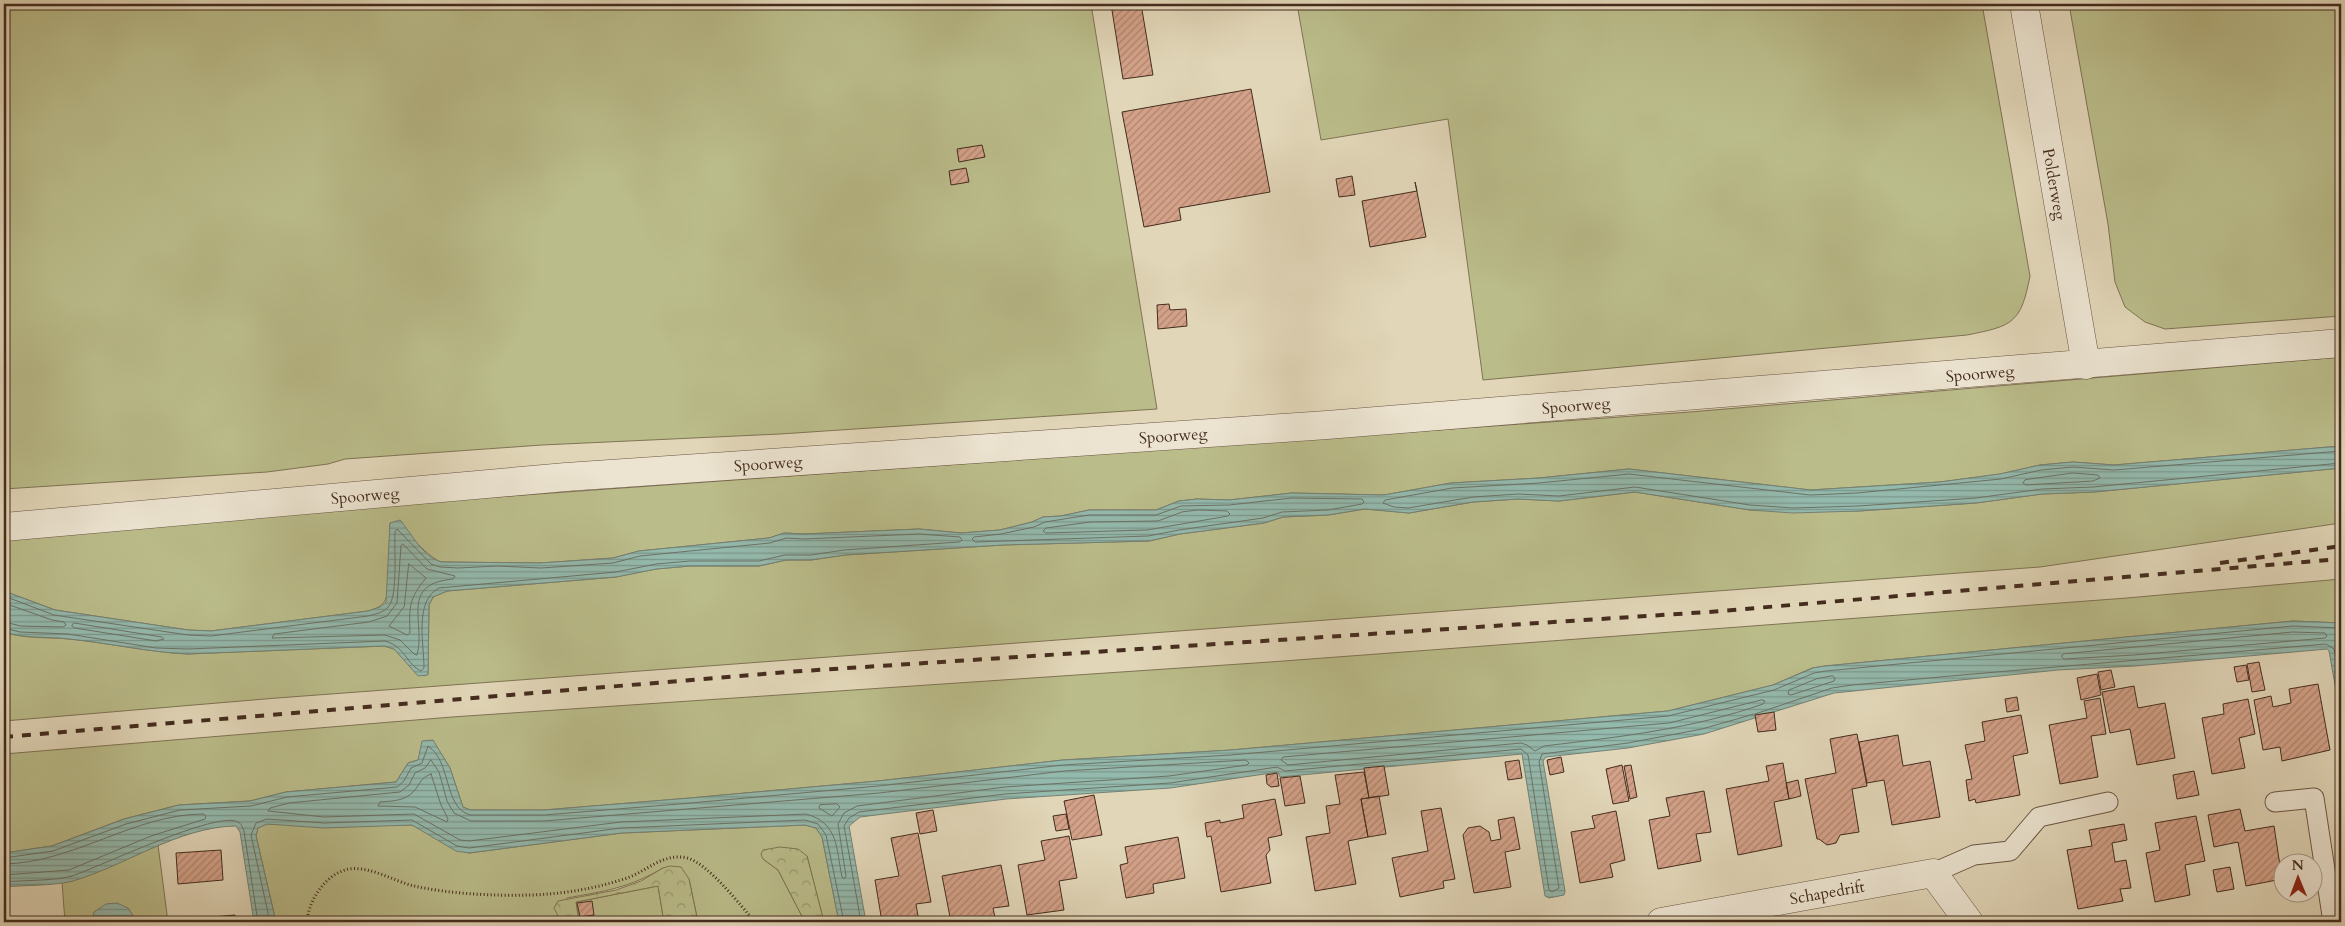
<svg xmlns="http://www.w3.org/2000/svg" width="2345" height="926" font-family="Cardo,serif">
<defs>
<pattern id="forest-crowns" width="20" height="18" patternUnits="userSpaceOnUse" patternTransform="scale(1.25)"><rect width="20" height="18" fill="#babc8a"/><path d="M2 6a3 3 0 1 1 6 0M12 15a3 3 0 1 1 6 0" fill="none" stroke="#999970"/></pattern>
<pattern id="water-rules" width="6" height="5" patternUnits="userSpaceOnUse" patternTransform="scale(1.25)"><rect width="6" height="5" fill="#94b9ad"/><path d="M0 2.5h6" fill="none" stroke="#7a978c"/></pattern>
<pattern id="building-hatch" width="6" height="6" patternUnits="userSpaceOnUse" patternTransform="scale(1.25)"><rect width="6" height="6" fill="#d4a289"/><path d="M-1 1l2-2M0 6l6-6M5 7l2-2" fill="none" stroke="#ae846f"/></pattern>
</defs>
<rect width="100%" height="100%" fill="#e1d6b8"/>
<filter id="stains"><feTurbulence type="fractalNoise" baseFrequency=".004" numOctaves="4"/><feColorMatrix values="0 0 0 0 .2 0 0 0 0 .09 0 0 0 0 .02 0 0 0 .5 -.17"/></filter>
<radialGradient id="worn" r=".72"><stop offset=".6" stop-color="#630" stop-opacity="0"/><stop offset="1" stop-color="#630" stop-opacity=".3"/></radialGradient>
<!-- green -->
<path fill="#babc8a" stroke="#7f7454" d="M4,4H1091L1157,409L780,434L542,445L345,459L328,464L267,472L4,489Z
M1297,4H1982L2030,276C2021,323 2013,326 1967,335L1483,380L1448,119L1321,140Z
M2069,4H2341V316L2165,329L2145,322L2125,307L2115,282L2108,224Z
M2341,357V446L2114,465L2073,462L2040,465L2000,474L1940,482L1810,490L1629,469L1539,478L1451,483L1384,495L1292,493L1229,500L1197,499L1179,501L1156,510H1089L1061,516L1043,517L1032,522L1000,530L961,533L919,529L804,534L784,533L769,538L639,551L613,558L540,563L441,562C430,558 405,533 402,522L390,523L388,591C385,605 381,607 368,611L211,631L188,630L55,610L4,591V532L1690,412Z
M2341,468V523L2040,567L277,698L4,721V632C25,639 47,637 69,639C109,643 148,652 188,654L384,646L394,649L424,676L428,674L429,605L433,597L447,591L616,577L656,569L690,566H759L786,560H811L845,555L1003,545L1149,541L1180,534L1264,523L1283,517L1328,515L1365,509L1409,513L1473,502L1518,499L1559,501L1635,492L1750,510L1859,511L1976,503L2042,494L2094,492Z
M2341,579V623L2293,621L1825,666L1812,668L1773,685L1668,711L1231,750L1063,760L878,781L690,798L544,810H470L463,807L450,768L433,741L418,760L408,763L396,782L286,792L250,801L179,805L124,819L52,846L4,853V754L452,717L1270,662L2127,598Z
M267,824L412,825L469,853L622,833L805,825L816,828L822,837L839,922H824L807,856L763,859L778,870L805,922H698L689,879L663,868C629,888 605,891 567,898L558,919L561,922H276L256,836L258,828Z
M158,845L168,922H137L128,908L94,912L92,922H65L62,882L72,881Z
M658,886L664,922H579L576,902Z"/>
<!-- forest -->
<path fill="url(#forest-crowns)" stroke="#7f7454" d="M780,847L798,849L807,856L824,922H805L778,870L763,859L761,854L763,850Z
M670,866L681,867L689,879L698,922H664L658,886L576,902L579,922H561L554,908L558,901L616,890L641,881L663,868Z"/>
<!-- water -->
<path fill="url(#water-rules)" stroke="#748174" d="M2341,446V468L2094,492L2042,494L1976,503L1859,511L1793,513L1750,510L1635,492L1559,501L1518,499L1473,502L1409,513L1365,509L1328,515L1283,517L1264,523L1180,534L1149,541L1003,545L845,555L811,560H786L759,566H690L656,569L616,577L447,591L433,597L429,605L428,675L418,676L394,649L384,646L188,654C148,652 109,643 69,639C47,636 25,639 4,632V591L55,610L188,630L211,631L368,611L380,607L386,602L390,523L400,520C412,534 422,556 441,562L540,563L613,558L639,551L769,538L784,533L804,534L919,529L961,533L1000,530L1032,522L1043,517L1061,516L1089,510H1156L1179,501L1197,499L1229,500L1292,493L1384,495L1451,483L1539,478L1629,469L1811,490L1940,482L2000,474L2040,465L2073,462L2114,465Z
M2293,621L2341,623V718L2329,651L2327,649L2135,666L2058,670L1834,693L1704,734L1628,748L1546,757L1543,761L1565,891L1564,895L1549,898L1545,896L1522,754L1280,777L1278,772L1170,788L1006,799L860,817L849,826L866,922H839L822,837L816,828L805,825L622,833L469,853L456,851L412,825L324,828L267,824L258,828L256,836L276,922H254L240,832L236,826C178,827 127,865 73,881C53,886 24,885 4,887V853L52,846L124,819L179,805L250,801L286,792L396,782L408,763L418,760L422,741L433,740L450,768L463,807L471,810H544L690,798L878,781L1063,760L1231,750L1668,711L1773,685L1813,668L1825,666Z
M117,903L128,908L137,922H92L94,912L106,904Z"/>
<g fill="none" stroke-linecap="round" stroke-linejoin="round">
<!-- shore -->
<path stroke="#6c7266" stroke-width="1" d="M2341,451L2114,470L2073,467L2041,470L2001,479L1857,493L1810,495L1629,474L1539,483L1452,488L1385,500L1383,503L1394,507L1408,508L1473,497L1518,494L1559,496L1635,487L1750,505L1793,508L1858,506L1976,498L2042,489L2093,487L2341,463
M2073,473L2098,475L2100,478L2093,481L2026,485L2023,483L2025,480Z
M1292,498L1362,499L1364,502L1362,504L1328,510L1282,512L1263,518L1179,530L1148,536L975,542L972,539L974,537L1001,534L1034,527L1045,522L1089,515H1156L1181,506L1229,505Z
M1198,510L1227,511L1230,514L1228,516L1147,530L1046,533L1043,531L1046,528L1090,522L1158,521L1182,512Z
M403,544L427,569L455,576L453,579C399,584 426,622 417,655L414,654L400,640L385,635L272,638L274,634L369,622L387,616L397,603L401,546Z
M409,564L426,578C409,599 409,606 410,633L407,635L389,626L404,607Z
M4,596L54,615L188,635L211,636L368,616C376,614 383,613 389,606C398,594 394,547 395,532L397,529L431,564L440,567L458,568L497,566L541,568L613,563L640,556L770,543L786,538L804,539L919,534L960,537L962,540L959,542L844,550L811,555H785L759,561H690L656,564L616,572L439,588C414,601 424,643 424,668L421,671C406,664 406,647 385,641L188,649L156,648L68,634L20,632L4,628
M4,603L52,620L64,622L66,625L63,627L21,626L4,622
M74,623L162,637L164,639L156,641L75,628L72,626Z
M2293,632L2325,633L2327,636L2325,638L2134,655L2064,659L2061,656L2064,654Z
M1833,676L1835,679L1834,681L1791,695L1788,694L1789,690L1816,679Z
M1762,700L1765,701L1763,704C1692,729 1619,737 1544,746L1535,751L1527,745L1521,743L1288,765L1281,760L1283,757L1669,723Z
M1755,714L1832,688L1852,685C2010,670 2168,658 2326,644L2334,649L2341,689
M431,760L439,772L447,801L454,813L471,821H544L879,793L1064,771L1246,760L1249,763L1247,765L1169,776L1005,787L857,806L844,813L838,824L846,876L844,879L842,877C836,849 839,823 806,814L621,822L469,841L460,840L414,814L324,817L268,811L270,808L289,803L400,792L409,785L415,773L425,768Z
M431,774L441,805L448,819L447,822L415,807L378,806L380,802C393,801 405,801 414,791C422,782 419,779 431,774Z
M837,804L840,807L832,816L819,808L820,805Z
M4,858L53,851L126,824L180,810L251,806L287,797L397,787L404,781L411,768L422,763L428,746C452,762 443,807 470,815H544L691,803L878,786L1063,765L1231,755L1668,716L1774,690L1814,673L1826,671L2293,626L2341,628
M4,864C74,863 134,814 204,814L206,816L205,819L151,836L69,870L4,875
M4,882C23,880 55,881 72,876C99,867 218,810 238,822C241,823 243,828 244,831L258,922
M270,922L251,835L256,823L267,819L324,823L412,820L457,846L469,848L621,828L805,820L818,824L826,835L844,922
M861,922L844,826L849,818L859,812L1005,794L1170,783L1277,767L1285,771L1521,749L1528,755L1549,890L1552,892L1559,888L1539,762L1542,754L1628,743L1702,729L1754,714"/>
</g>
<!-- building -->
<path fill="url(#building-hatch)" stroke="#442c1e" d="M1111,4H1141L1153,75L1123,79Z
M1251,89L1270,192L1179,208L1181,220L1144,227L1122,112Z
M982,145L985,157L959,162L957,149Z
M966,168L969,182L951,185L949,171Z
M1352,176L1355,195L1339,197L1336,179Z
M1415,182L1426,237L1370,247L1362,201L1417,191Z
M1169,304L1170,310L1186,309L1187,326L1158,329L1157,305Z
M2259,662L2265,690L2252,692L2247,664Z
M2246,665L2249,680L2237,682L2234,667Z
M2111,670L2115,687L2101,690L2098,672Z
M2097,674L2101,695L2081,700L2077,678Z
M2318,684L2330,750L2282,761L2280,747L2263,750L2254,700L2271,696L2273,707L2291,703L2289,689Z
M2134,686L2138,708L2165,703L2175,758L2137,765L2130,729L2110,733L2102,692Z
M2017,697L2019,710L2007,712L2005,699Z
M2100,698L2106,734L2091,736L2098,777L2060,784L2049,725L2087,718L2084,701Z
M2248,699L2255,734L2239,738L2245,768L2212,774L2202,718L2224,714L2223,704Z
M1774,712L1776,730L1758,732L1755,715Z
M2021,715L2028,753L2013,756L2020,795L1976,803L1975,799L1969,801L1966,780L1972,779L1965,745L1985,741L1982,722Z
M1857,734L1867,786L1852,789L1859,832L1840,835L1836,843L1827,845L1819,839H1817L1805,779L1836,773L1830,739Z
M1898,735L1903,766L1930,761L1940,817L1892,825L1884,780L1867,783L1859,742Z
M1561,757L1564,772L1550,775L1547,760Z
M1519,760L1522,778L1508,780L1505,762Z
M1783,763L1789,799L1774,802L1782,846L1738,855L1726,789L1769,781L1766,766Z
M1622,765L1629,801L1613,804L1606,769Z
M1631,765L1637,797L1630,799L1624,766Z
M1384,766L1389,795L1369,798L1364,768Z
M2194,771L2199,795L2177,799L2173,775Z
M1364,772L1369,798L1361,799L1368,837L1348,841L1356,884L1315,891L1306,837L1330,833L1326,806L1340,804L1335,775Z
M1277,773L1279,786L1271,787L1267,784L1266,775Z
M1300,776L1305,803L1285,806L1280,778Z
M1798,780L1801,796L1789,799L1786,783Z
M1704,791L1711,832L1696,834L1701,861L1658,869L1649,820L1670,816L1666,798Z
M1094,795L1102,835L1072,840L1064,801Z
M1379,796L1386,834L1368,837L1361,799Z
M1275,799L1282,835L1268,838L1270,850L1266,855L1271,883L1221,892L1211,836L1207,837L1205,823L1220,820V823L1244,818L1242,805Z
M1441,808L1455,879L1443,881L1444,888L1400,897L1392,858L1428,851L1421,811Z
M2240,809L2245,831L2274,826L2282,879L2246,886L2238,842L2214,847L2208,815Z
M933,810L937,831L920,834L916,813Z
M1616,811L1625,860L1610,864L1613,877L1580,883L1571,832L1595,828L1592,816Z
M1066,814L1069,829L1056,831L1053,816Z
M2196,816L2205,861L2185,865L2190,895L2155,902L2146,853L2160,850L2155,823Z
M1514,817L1520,849L1505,852L1511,887L1474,893L1463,835L1468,828L1480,826L1489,832L1491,841L1501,839L1498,820Z
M2124,824L2127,840L2112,843L2115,862L2126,860L2131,888L2120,889L2123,901L2078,909L2067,850L2092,846L2089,830Z
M918,833L931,902L916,904L919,922H882L875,880L899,876L891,838Z
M1069,836L1077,878L1059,881L1064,910L1027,915L1018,865L1045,860L1041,841Z
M1178,837L1185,878L1153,884L1154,893L1126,898L1120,865L1128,863L1125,847Z
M221,850L223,880L178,884L176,853Z
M1001,865L1009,906L993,908L996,922H951L942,876Z
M2230,867L2234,889L2217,892L2213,870Z
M592,901L594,915L580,917L577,903Z
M235,915L236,922H190L189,919Z"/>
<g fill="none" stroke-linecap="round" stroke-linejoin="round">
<!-- lane casing -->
<g stroke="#6b5644" stroke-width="21">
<path id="lane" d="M2275,802L2314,798L2333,922
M1933,873L1974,855L2010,851L2039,817L2108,802"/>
</g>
<!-- street casing -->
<g stroke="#6b5644" stroke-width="29">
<path id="street" d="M2024,4L2086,365
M4,527L566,477L1327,425L2341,343
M1661,922L1933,873L1969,922
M2335,922L2341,921"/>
</g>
<!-- path -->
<path stroke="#442c1e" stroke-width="3" stroke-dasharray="1 2.5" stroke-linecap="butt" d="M307,922C308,901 326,873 349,869C371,866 393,881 414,886C451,894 493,896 531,895C563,894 593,889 624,879C645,873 663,852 687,858C708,863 741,906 755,922"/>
<!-- lane -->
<use href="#lane" stroke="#ece4d1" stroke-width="19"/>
<!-- street -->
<use href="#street" stroke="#ece4d1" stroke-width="28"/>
<!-- rail -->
<path stroke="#442c1e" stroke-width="4" stroke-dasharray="9 9" stroke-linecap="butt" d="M2220,563L2341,546
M4,737L787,672L1708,612L2341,559"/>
</g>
<g text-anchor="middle" stroke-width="4" stroke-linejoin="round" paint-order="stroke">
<!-- street labels -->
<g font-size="16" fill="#442c1e" stroke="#ece4d1">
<text transform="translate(2055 184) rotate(80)" y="6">Polderweg</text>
<text transform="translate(1980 373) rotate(-5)" y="6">Spoorweg</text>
<text transform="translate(1576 405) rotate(-5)" y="6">Spoorweg</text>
<text transform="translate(1173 435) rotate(-4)" y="6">Spoorweg</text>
<text transform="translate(768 463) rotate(-4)" y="6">Spoorweg</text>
<text transform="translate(365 495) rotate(-5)" y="6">Spoorweg</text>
<text transform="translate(1827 892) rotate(-10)" y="6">Schapedrift</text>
</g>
</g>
<!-- margin -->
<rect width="2345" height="926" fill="none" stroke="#e1d6b8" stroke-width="20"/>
<rect x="5" y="5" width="2335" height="916" fill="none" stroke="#442c1e" stroke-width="2.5"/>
<rect x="10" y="10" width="2325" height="906" fill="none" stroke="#442c1e"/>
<!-- north arrow -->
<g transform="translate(2298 878) rotate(359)"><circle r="24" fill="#ece4d1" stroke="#a99a89"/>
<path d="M0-4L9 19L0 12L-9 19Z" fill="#8f2418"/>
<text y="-8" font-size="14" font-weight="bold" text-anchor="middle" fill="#442c1e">N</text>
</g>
<rect width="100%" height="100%" filter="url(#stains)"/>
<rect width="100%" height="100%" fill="url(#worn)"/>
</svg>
